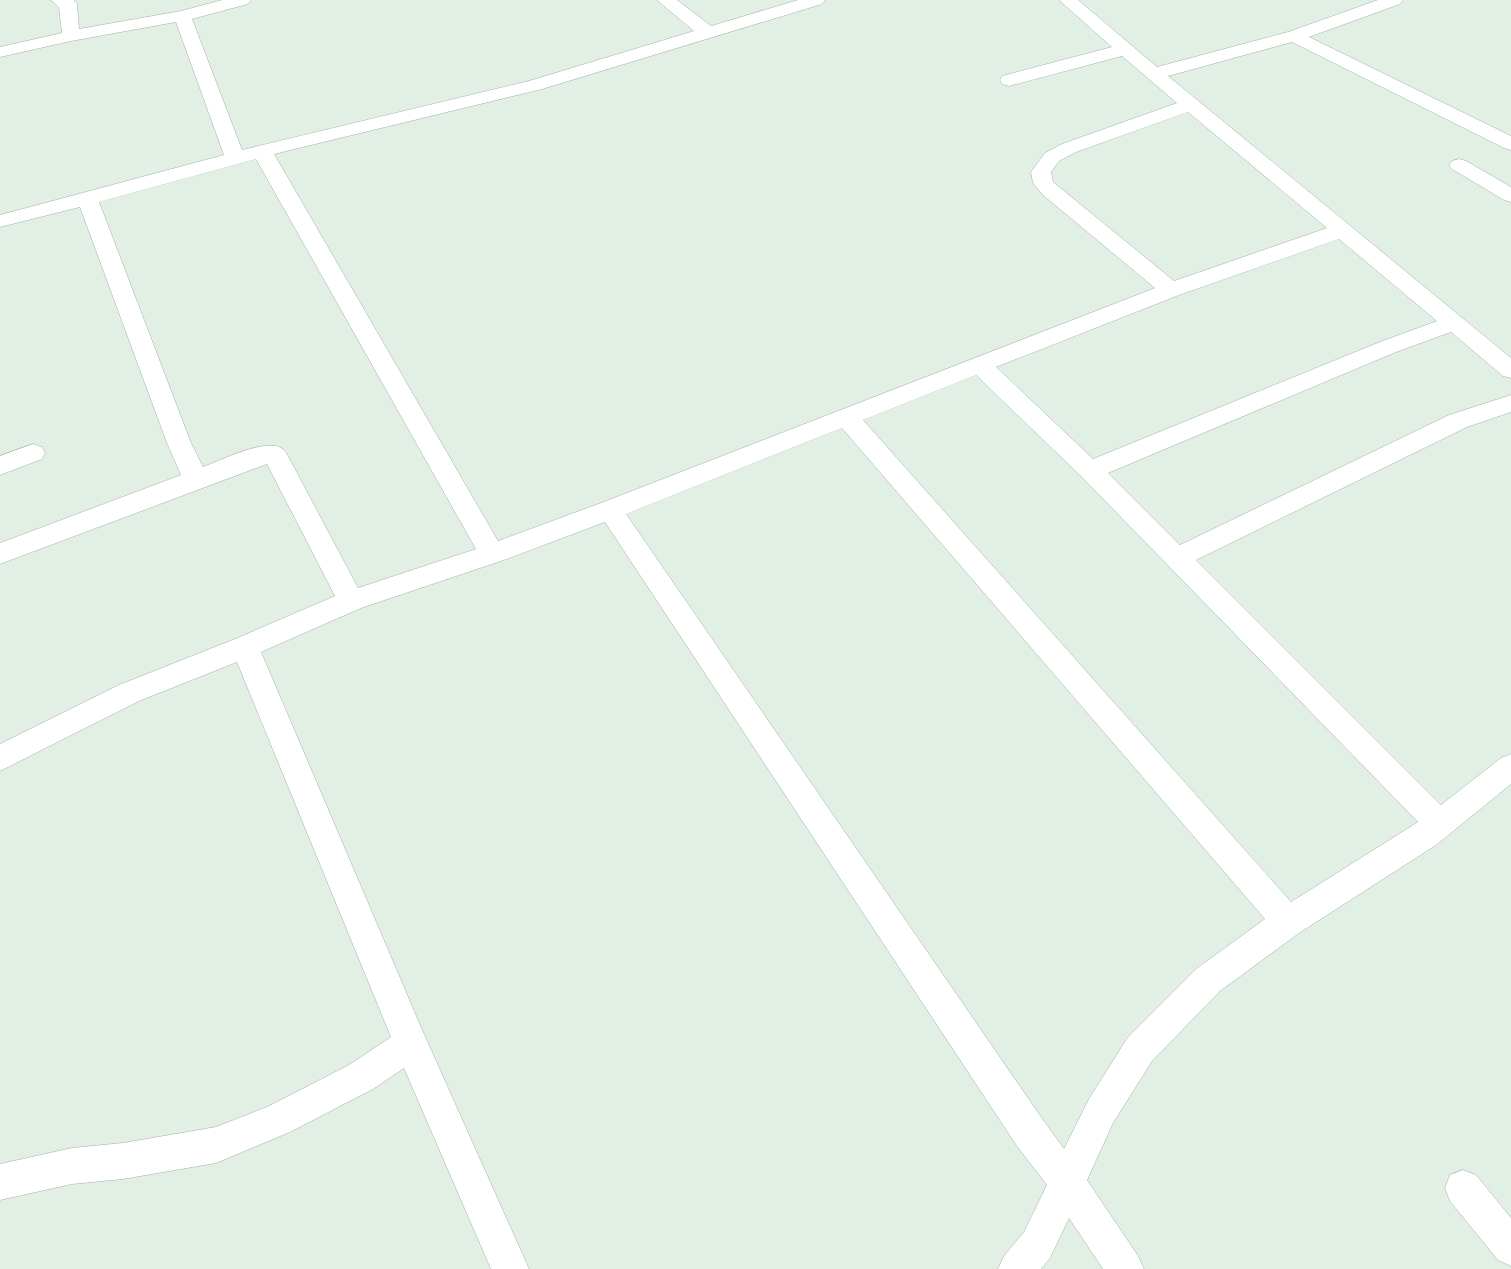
<svg xmlns="http://www.w3.org/2000/svg" width="1511" height="1269" font-family="Literata,serif">
<rect width="100%" height="100%" fill="#e1efe4"/>
<g fill="none" stroke-linecap="round" stroke-linejoin="round">
<!-- minor casing -->
<g stroke="#a3b0a5" stroke-width="1">
<path id="minor" d="M51,0H74L77,4L79,29L181,11L222,0H251L248,4L192,19L242,150L529,81L694,31L657,0H677L711,26L798,0H825L822,4L542,89L274,154L498,541L601,503L1155,288L1043,195L1033,183L1031,172L1045,153L1062,144L1177,103L1122,56L1009,86L1002,84L1000,80L1002,76L1112,47L1059,0H1078L1157,67L1288,32L1378,0H1403L1400,4L1309,37L1511,136V150L1504,148L1292,42L1168,76L1511,358V378L1503,376L1451,332L1396,352L1108,473L1180,545L1449,415L1511,395V412L1467,427L1196,560L1441,805L1501,758L1511,754V784L1436,845L1299,933L1220,991L1152,1061L1113,1123L1087,1180L1138,1256L1144,1269H1103L1069,1218L1050,1258L1041,1269H998L1004,1256L1024,1232L1047,1185L1017,1146L605,522L501,561L361,608L261,652L423,1032L529,1269H491L404,1068L373,1089L290,1132L216,1163L123,1179L72,1184L0,1200V1164L72,1148L123,1143L216,1127L267,1107L349,1065L391,1037L237,662L139,701L0,771V744L119,685L235,639L335,596L267,464L0,564V543L181,475L167,443L80,207L0,227V215L224,155L176,22L71,41L0,57V47L62,33L59,7ZM1188,112L1327,228L1174,281L1053,182L1051,172L1059,161L1076,152ZM256,159L476,549L358,588L290,460C288,456 285,450 281,448C265,438 219,461 203,467L191,443L99,202ZM1339,239L1437,321L1380,342L1093,459L996,367L1179,295ZM976,375L1081,476L1418,822L1291,902L863,420ZM842,428L1265,919L1196,969L1128,1037L1089,1099L1064,1149L1043,1120L626,514Z
M1459,159L1466,161L1511,187V202L1504,200L1452,169L1449,165L1452,161Z
M33,444L42,447L45,453L42,459L0,475V456Z
M1463,1170L1476,1175L1511,1218V1266L1498,1260L1450,1201L1445,1188L1450,1175Z"/>
</g>
<!-- minor -->
<use href="#minor" fill="#fff" fill-rule="evenodd"/>
</g>
</svg>
